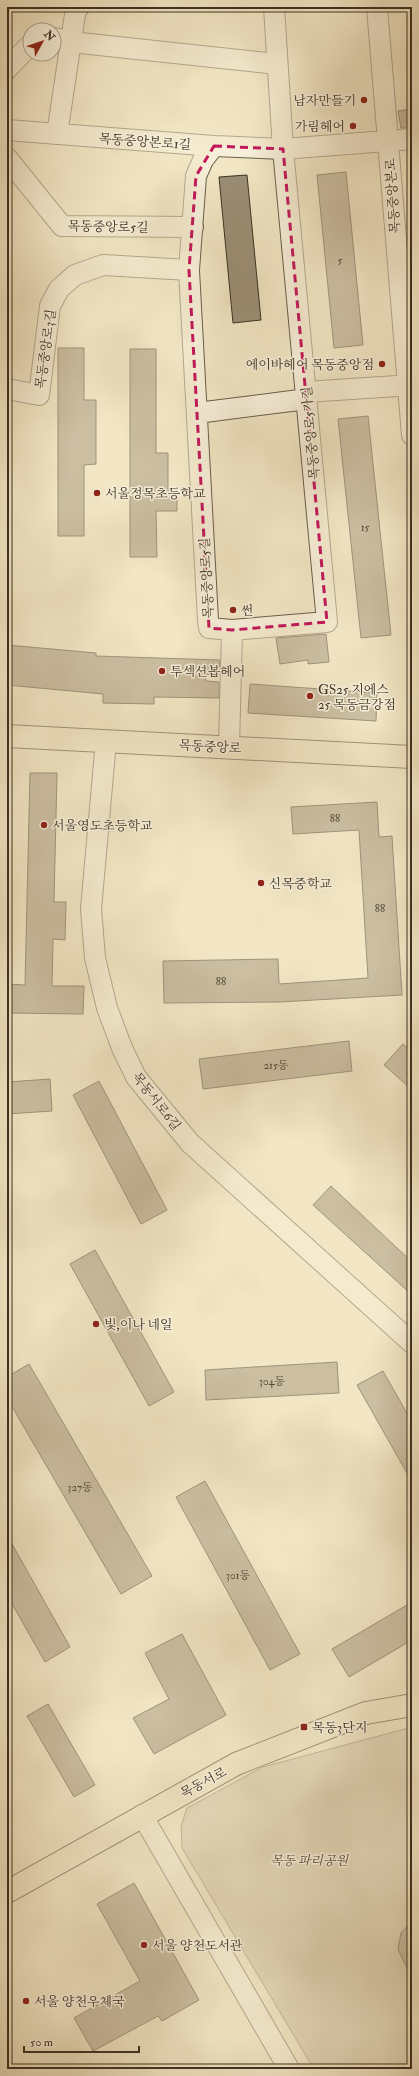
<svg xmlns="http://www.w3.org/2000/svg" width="419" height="2076" font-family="'IM FELL Double Pica','Noto Serif KR',serif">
<rect width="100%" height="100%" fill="#f2e6c4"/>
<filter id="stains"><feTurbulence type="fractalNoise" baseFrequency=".005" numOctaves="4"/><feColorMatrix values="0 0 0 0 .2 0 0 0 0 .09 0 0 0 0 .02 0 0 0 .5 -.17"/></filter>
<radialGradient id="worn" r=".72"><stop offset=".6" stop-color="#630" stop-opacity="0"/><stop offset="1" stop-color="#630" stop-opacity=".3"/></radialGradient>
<!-- green -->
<path fill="#d3c7a8" stroke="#887c64" d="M412,1727V2069H314L182,1848L181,1826L187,1808L263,1767Z"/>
<!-- building -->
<path fill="#9b8f76" stroke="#3c3021" d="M412,109V128H401L398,111Z
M346,172L363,345L334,348L317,175Z
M247,175L261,320L233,323L219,177Z
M58,348H84V400H96V464L84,465V536H58Z
M130,349H156V453H168V489H177V511H156L157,557H130Z
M368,416L391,635L361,638L338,419Z
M326,634L329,662L308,664V660L280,664L276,638Z
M7,645L96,653V656L220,660L219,673L205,675L206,681L219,682V698L154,697V704L103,703V694L7,685Z
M250,684L377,693L376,721L248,713Z
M30,773H57L54,902H66L65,940L53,939L52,986H84L83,1014L7,1013V984L25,985Z
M377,802L379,837L392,836L402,995L280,1002L164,1003L163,961L278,959L279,984L368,978L359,830L293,834L291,807Z
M349,1041L352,1071L203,1089L199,1059Z
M403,1044L412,1052V1090L384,1065Z
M50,1079L52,1111L7,1114V1082Z
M99,1081L167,1210L141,1224L73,1095Z
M331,1186L412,1262V1295L313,1205Z
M95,1250L174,1392L149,1406L70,1264Z
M337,1362L339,1393L206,1400L205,1370Z
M29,1364L152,1576L121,1594L7,1398V1377Z
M383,1371L412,1422V1482L357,1385Z
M205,1481L300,1654L270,1670L176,1497Z
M7,1535L70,1647L45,1662L7,1595Z
M412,1602V1640L349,1677L332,1649Z
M182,1634L226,1715L154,1754L133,1718L169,1699L145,1653Z
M48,1704L95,1785L74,1797L27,1716Z
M134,1883L199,2000L162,2021L158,2016L93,2051L74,2018L140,1981L97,1904Z
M412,1921V1979L398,1949L401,1933Z"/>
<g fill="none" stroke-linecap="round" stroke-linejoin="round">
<!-- minor casing -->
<g stroke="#6a5e4a" stroke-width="22">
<path id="minor" d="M377,7L412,435
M54,38L71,42L277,64
M7,69L30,45
M7,130L214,146L283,149L412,139
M57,134L76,8L79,7
M214,146L203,160L196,176L189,270L208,620L209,628L232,630L229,747
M7,158L62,226L193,227
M7,389L39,395L50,306L59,289L75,275L103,265L189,270
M306,392L412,385
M197,413L307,399
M232,630L327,622L283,149L274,7
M106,741L91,909L95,958L107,1008L122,1048L136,1077L190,1143L412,1343
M142,1815L289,2069"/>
</g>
<!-- major casing -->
<g stroke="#3c3021" stroke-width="24">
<path id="major" d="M7,736L412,757
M7,1892L236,1764L366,1713L412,1705"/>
</g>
<!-- minor -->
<use href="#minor" stroke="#f7efd9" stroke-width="20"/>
<!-- major -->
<use href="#major" stroke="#f2e6c4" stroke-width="22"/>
</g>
<!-- marked area -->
<path d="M0 0H419V2076H0ZM214,146L283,149L327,622L232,630L209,628L189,270L196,176Z" fill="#f2e6c4" fill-opacity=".55" fill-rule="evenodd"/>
<path fill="none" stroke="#c2185b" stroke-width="3" stroke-dasharray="8 5" stroke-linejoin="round" d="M214,146L283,149L327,622L232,630L209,628L189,270L196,176Z"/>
<!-- markers -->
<g fill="#8f2418" stroke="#f7efd9" stroke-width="1.5">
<circle cx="364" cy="100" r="4"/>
<circle cx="353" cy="126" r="4"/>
<circle cx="382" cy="364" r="4"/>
<circle cx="97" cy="493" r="4"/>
<circle cx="233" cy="610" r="4"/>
<circle cx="162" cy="671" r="4"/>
<circle cx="310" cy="696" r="4"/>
<circle cx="44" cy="825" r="4"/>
<circle cx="261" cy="883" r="4"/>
<circle cx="96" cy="1324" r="4"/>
<rect x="300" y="1723" width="8" height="8" rx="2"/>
<circle cx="144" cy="1945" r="4"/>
<circle cx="26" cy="2001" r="4"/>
</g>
<g text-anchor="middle" stroke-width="3" stroke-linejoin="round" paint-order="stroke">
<!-- number labels -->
<g font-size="11" fill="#544836">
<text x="340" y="264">5</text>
<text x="365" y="531">15</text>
<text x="335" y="822">88</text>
<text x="380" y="912">88</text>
<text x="221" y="985">88</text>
<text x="276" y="1069">215동</text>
<text x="272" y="1385">304동</text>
<text x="80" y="1491">327동</text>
<text x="238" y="1579">301동</text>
</g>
<!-- poi labels -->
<g font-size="13" fill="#3c3021" stroke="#f7efd9" text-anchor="start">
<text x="356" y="105" text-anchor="end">남자만들기</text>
<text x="345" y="131" text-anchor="end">가림헤어</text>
<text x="374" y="369" text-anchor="end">에이바헤어 목동중앙점</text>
<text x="105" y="498">서울정목초등학교</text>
<text x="241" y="615">썬</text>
<text x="170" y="676">투섹션봅헤어</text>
<text x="318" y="694">GS25 지에스<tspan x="318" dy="15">25 목동금강점</tspan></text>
<text x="52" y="830">서울영도초등학교</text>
<text x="269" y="888">신목중학교</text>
<text x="104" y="1329">빛,이나 네일</text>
<text x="312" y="1732">목동3단지</text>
<text x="152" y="1950">서울 양천도서관</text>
<text x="34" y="2006">서울 양천우체국</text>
</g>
<!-- street labels -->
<g font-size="13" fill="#3c3021" stroke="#f7efd9">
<text transform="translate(145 141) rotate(4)" y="5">목동중앙본로1길</text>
<text transform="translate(392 196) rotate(-94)" y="5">목동중앙본로</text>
<text transform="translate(108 226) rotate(1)" y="5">목동중앙로5길</text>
<text transform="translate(45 349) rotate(-82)" y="5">목동중앙로3길</text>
<text transform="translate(310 433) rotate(-95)" y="5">목동중앙로5가길</text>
<text transform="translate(206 578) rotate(-93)" y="5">목동중앙로5길</text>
<text transform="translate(210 746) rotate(3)" y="5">목동중앙로</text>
<text transform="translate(157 1101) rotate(52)" y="5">목동서로6길</text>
<text transform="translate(203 1782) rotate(-28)" y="5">목동서로</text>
</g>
<!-- park labels -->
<g font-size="13" font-style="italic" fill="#5a4e3c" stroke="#f7efd9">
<text x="309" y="1865">목동 파리공원</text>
</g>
</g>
<!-- margin -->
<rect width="419" height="2076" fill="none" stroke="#f2e6c4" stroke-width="24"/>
<rect x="8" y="8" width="403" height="2060" fill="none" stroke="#3c3021" stroke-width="2"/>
<rect x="12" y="12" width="395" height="2052" fill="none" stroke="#3c3021"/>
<!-- north arrow -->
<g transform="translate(42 42) rotate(50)"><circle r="19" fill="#f7efd9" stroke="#aca38f"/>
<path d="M0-3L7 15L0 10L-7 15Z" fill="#8f2418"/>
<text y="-6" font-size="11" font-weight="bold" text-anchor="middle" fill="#3c3021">N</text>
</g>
<!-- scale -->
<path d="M24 2046v6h115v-6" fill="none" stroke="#3c3021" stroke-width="2"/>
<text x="30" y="2046" font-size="12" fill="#3c3021" stroke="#f7efd9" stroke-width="3" paint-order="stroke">50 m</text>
<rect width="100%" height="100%" filter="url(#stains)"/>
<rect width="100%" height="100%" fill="url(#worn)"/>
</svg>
